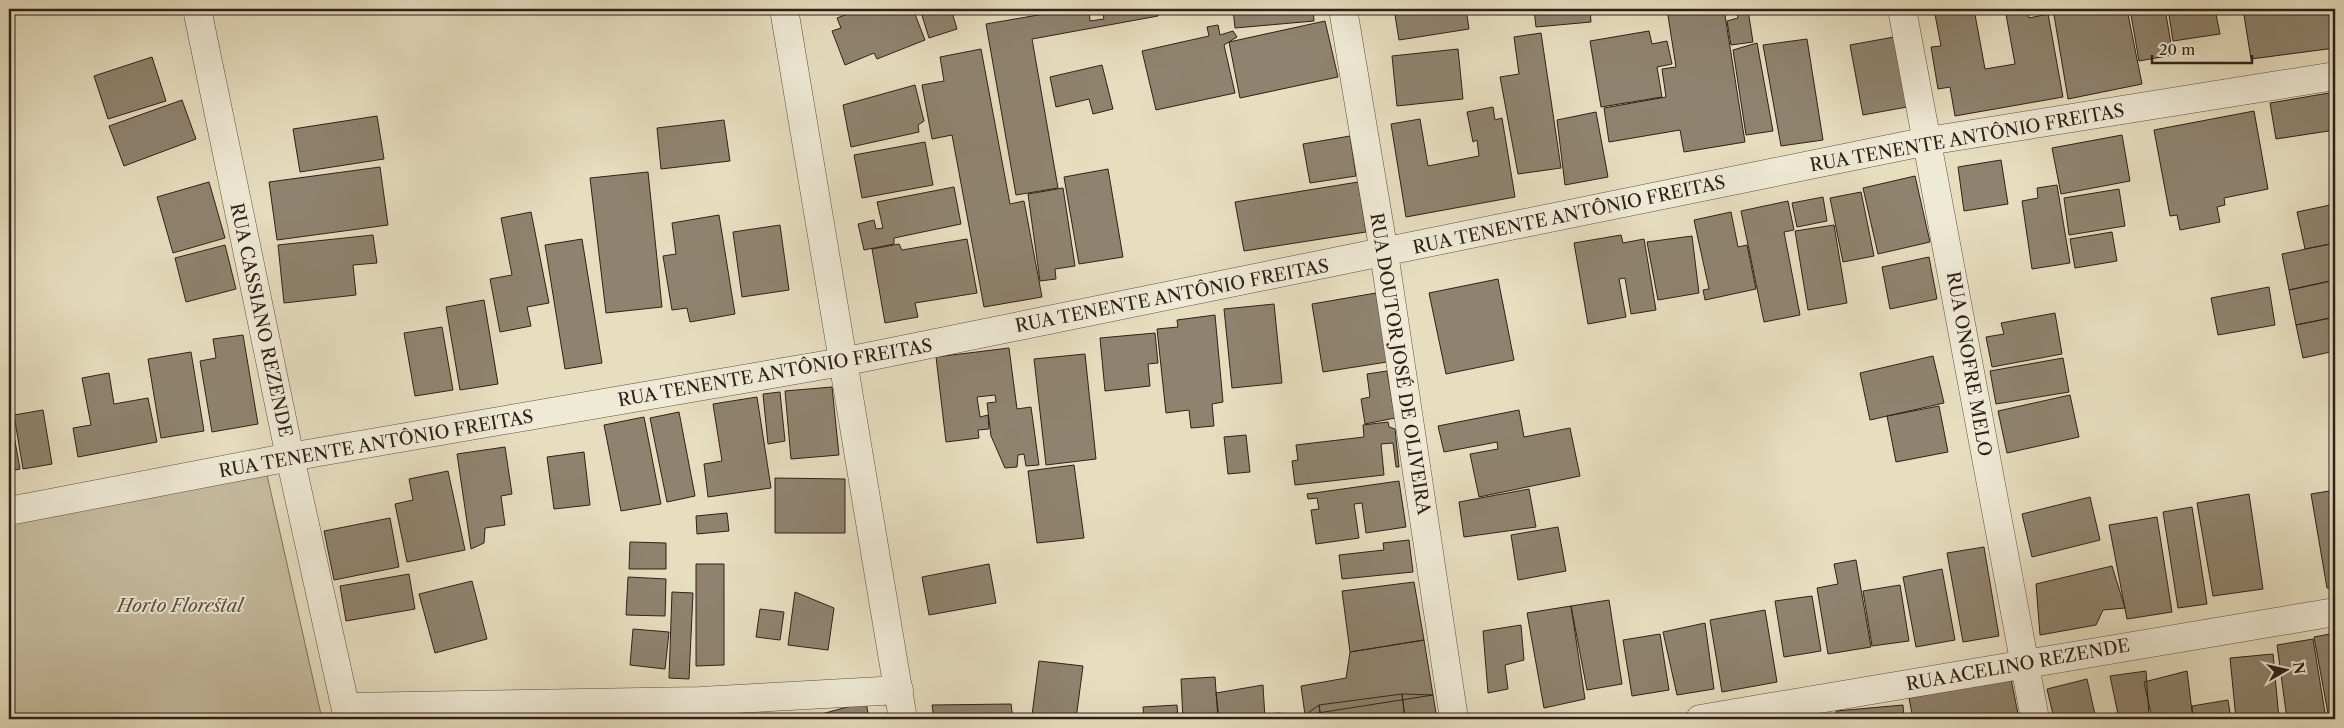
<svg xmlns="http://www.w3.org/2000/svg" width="2344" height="728" font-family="'Libre Caslon Text',serif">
<rect width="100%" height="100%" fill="#e7dec0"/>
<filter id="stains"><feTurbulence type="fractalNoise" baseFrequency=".004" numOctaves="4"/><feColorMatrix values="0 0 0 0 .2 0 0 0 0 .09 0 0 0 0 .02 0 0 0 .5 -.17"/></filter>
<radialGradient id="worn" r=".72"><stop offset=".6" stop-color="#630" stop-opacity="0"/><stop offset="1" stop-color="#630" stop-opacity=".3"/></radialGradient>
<!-- green -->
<path fill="#c8bea3" stroke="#7c6f5e" d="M267,475L322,719H9V524Z"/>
<!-- building -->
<path fill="#8f836f" stroke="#2f2018" d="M861,9H913L925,40L877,59L874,53L845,65L832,31L841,28L837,18Z
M920,9H951L957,29L929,38Z
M1073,9H1089L1090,21L1104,19L1102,9H1157L1158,16L1032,39L1058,188L1016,195L986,24Z
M1233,9H1313L1314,21L1235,28Z
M1394,9H1466L1469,29L1399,40Z
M1534,9H1590L1591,22L1536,27Z
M1667,9H1724L1745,142L1684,152L1680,130L1609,142L1604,108L1666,97L1662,69L1676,67Z
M1934,9H1974L1985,69L2015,64L2005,9H2028L2029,18L2048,14L2063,97L1955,116L1950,87L1938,89L1931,47L1941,46Z
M2053,9H2127L2142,84L2068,99Z
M2130,9H2165L2173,55L2139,61Z
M2168,9H2215L2220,34L2173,41Z
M2243,9H2335V48L2251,59Z
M1748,10L1753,42L1731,45L1727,21L1738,18L1737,11Z
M1325,21L1338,77L1240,98L1229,42Z
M1218,25L1220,35L1233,31L1237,37L1224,45L1235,93L1156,110L1142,51L1209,36L1207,27Z
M1649,31L1652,44L1667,41L1672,64L1657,67L1662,97L1601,107L1590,41Z
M1541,33L1561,168L1518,174L1500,77L1519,74L1514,37Z
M1894,37L1907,107L1863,115L1850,45Z
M1807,39L1823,140L1781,146L1763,45Z
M1757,43L1773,131L1746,135L1733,50Z
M981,49L1010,204L1024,201L1042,297L984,307L952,135L932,139L922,85L944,81L940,57Z
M1458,49L1463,99L1397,106L1392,56Z
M152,57L166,101L108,119L94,76Z
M1102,65L1113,109L1093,114L1089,99L1056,107L1050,77Z
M915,85L924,121L918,125L919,132L851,147L843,105Z
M2335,92V130L2276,139L2270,103Z
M182,100L196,139L124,166L109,126Z
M1493,107L1495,120L1502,118L1515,197L1406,217L1391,124L1420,119L1428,166L1479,156L1477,140L1473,142L1467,112Z
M2254,111L2268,189L2224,198L2225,205L2217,207L2220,222L2180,230L2177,215L2170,216L2154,130Z
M1596,112L1608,177L1565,185L1557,120Z
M377,116L384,159L300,172L293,129Z
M724,120L730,161L661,169L657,128Z
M2122,135L2130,181L2061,194L2052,148Z
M1350,136L1356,176L1310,183L1303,144Z
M925,142L933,185L862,198L854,155Z
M2001,160L2008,204L1964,211L1958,167Z
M380,167L388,225L277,240L269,182Z
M1108,169L1123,257L1079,264L1064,177Z
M648,172L662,307L606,313L590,178Z
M1915,176L1930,242L1878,254L1863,188Z
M209,182L225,238L173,253L157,197Z
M1358,182L1366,232L1244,251L1235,202Z
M2057,185L2070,263L2032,269L2022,201L2038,198L2037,188Z
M954,187L961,224L894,238V244L864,250L858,224L874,220L876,229L883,228L877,202Z
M1063,188L1075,266L1055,269L1056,279L1040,281L1028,194Z
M2119,189L2125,226L2069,235L2064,198Z
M1861,192L1874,256L1843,262L1830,198Z
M1823,197L1827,221L1797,227L1792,203Z
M1788,201L1794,230L1784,232L1800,315L1764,322L1741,211Z
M2335,204V243L2305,249L2297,212Z
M531,212L549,303L527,307L531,326L500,332L490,279L512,275L501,218Z
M1731,212L1738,247L1747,245L1756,289L1705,300L1703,290L1709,289L1694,220Z
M719,215L735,314L690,322L687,308L672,310L663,256L676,254L672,223Z
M780,225L789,290L742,297L733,232Z
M1834,225L1847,303L1808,310L1795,231Z
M2112,232L2117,261L2075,268L2070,239Z
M373,235L377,263L353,265L356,295L284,303L278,245Z
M1621,235L1623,243L1644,239L1656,310L1631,314L1625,278L1619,279L1626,317L1588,324L1574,243Z
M1692,236L1699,293L1658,300L1647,242Z
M582,239L602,363L565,369L545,245Z
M967,239L977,293L915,303L918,317L885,323L872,249L899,244L902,250Z
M2335,243V280L2289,290L2282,254Z
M225,245L236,289L186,302L175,258Z
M1929,257L1937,299L1890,309L1882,267Z
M1498,279L1514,360L1446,374L1429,293Z
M2335,280V317L2296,325L2289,290Z
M2269,287L2275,325L2218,335L2211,298Z
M1376,293L1387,362L1323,372L1312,304Z
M484,300L498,384L460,390L446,307Z
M1274,304L1282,383L1232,388L1224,309Z
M2055,313L2062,354L1992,367L1986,337L2004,334L2001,323Z
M1215,315L1223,402L1212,404L1214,426L1191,428L1189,410L1166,413L1157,329L1178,327L1177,320Z
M2335,317V351L2303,358L2296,325Z
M442,327L453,390L415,396L404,333Z
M1155,333L1158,363L1148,364L1150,386L1105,391L1100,338Z
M243,335L258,424L212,432L200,361L216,358L213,339Z
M1009,348L1017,409L1031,407L1039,465L1026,466L1024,454L1018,455L1017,467L1005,468L991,436L987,403L996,402L995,395L977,397L980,417L988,415L989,429L978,430L979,438L946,442L936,357Z
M191,352L204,431L161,438L148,359Z
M1085,354L1096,459L1046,465L1034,359Z
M1933,356L1944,403L1870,420L1860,373Z
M2063,358L2069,392L1996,404L1990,371Z
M1387,371L1395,418L1365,424L1361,399L1370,397L1367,374Z
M109,373L114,404L148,398L157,442L78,457L73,428L91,425L82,378Z
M832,387L839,455L791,459L785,391Z
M780,392L785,441L768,444L763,394Z
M2070,395L2079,437L2007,453L1998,411Z
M757,397L771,488L708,497L704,464L722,461L713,404Z
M1939,406L1948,452L1896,462L1887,416Z
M43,410L52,464L23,469L14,415Z
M1519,410L1524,437L1570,428L1580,476L1479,497L1470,454L1498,449L1497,442L1444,452L1438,426Z
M679,412L695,496L667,502L650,418Z
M644,417L661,504L621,511L604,425Z
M9,419H11L20,469L9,471Z
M1388,422L1389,427L1395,429L1399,467H1396L1393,443L1381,444L1384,475L1295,485L1292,461L1298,460L1296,445L1364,437L1363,425Z
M1246,435L1250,472L1228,474L1224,437Z
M505,447L512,494L501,496L505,525L485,528L484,543L471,549L457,454Z
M584,452L590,505L554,509L547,457Z
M1074,465L1084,538L1037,543L1028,471Z
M448,471L465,550L407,562L395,504L413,500L409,479Z
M775,478L845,479V533H775Z
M1399,481L1406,527L1366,533L1362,503L1354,504L1359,538L1316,544L1311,510L1319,509L1317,498L1308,499L1307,494Z
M1529,489L1536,527L1464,537L1459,502Z
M2335,490V587L2327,588L2311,494Z
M2249,494L2263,589L2213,596L2197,503Z
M2090,497L2100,540L2032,557L2022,514Z
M2192,507L2207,604L2178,608L2163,512Z
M727,513L729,531L697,534L696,516Z
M2157,517L2172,612L2127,619L2109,525Z
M390,518L399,567L334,580L324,531Z
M1558,527L1566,571L1518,580L1511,535Z
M1409,540L1413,572L1342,579L1339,555L1384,550L1383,543Z
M630,542L666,543V569H629Z
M1984,547L1999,636L1963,642L1947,553Z
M1856,560L1871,647L1828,654L1817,588L1838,584L1834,564Z
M696,564H724V665L696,666Z
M989,564L996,603L929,615L922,577Z
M2112,566L2125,608L2103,610L2096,625L2040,635L2036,584Z
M1942,569L1955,640L1916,647L1903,577Z
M409,574L415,609L346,621L340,586Z
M628,577L666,579L665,616L626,615Z
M472,581L487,639L435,653L419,594Z
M1414,582L1424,640L1350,652L1342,591Z
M1900,585L1909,641L1872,646L1863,591Z
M672,592L693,593L689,679L669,678Z
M795,592L834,608L828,650L788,645Z
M1812,596L1821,651L1784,657L1775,601Z
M1609,600L1622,684L1587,690L1571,606Z
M1571,606L1585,699L1544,708L1527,613Z
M760,609L784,612L780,640L756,637Z
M1765,610L1777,682L1722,692L1710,620Z
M1705,623L1714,689L1677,695L1663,632Z
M1521,625L1524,660L1505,665L1508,689L1488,693L1483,631Z
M633,629L669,632L665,669L630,665Z
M2335,633V719H2329L2314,637Z
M1660,634L1669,690L1632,696L1623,640Z
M2313,639L2326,719H2287L2277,645Z
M1424,640L1433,695L1305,715L1301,686L1346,678L1350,652Z
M2273,654L2279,719H2236L2230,658Z
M1039,661L1083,666L1076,719L1032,715Z
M2146,671L2149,715L2119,719L2110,676Z
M2187,671L2193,719H2152L2144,682Z
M1215,677L1218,719H1183L1181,679Z
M2011,679L2019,719H1913L1909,698Z
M2087,679L2096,719H2054L2047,689Z
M1263,685L1265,719H1219L1216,693Z
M1402,694L1433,695L1437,719H1405Z
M1402,694L1405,719H1321L1319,705Z
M2228,700L2231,719H2193L2192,706Z
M866,702L869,719H803Z
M1011,704L1013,719H934L932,705Z
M1177,705L1178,719H1144L1143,707Z
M1319,705L1321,719H1276V713L1305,715Z
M1903,705L1904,719H1837L1836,711Z
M615,712V719H571V714Z"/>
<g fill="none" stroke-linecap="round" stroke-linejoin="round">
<!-- minor casing -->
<g stroke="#5d5042" stroke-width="29">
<path id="minor" d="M197,9L290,457L348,719
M784,9L903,719
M1343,9L1384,253L1454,719
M1902,9L2035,719
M9,511L290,457L842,362L1928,141L2335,76
M346,707L700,701L899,690
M1700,719L2335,612"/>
</g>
<!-- minor -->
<use href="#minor" stroke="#efead6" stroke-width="28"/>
</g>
<g text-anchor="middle" stroke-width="4" stroke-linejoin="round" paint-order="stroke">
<!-- street labels -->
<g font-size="18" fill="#2f2018" stroke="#efead6">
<text transform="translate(1967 138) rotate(-10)" y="6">RUA TENENTE ANTÔNIO FREITAS</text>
<text transform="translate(1569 215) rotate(-12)" y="6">RUA TENENTE ANTÔNIO FREITAS</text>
<text transform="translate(1172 296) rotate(-11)" y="6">RUA TENENTE ANTÔNIO FREITAS</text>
<text transform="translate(261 320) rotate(78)" y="6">RUA CASSIANO REZENDE</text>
<text transform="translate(1400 364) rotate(81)" y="6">RUA DOUTOR JOSÉ DE OLIVEIRA</text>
<text transform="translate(1969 364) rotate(80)" y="6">RUA ONOFRE MELO</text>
<text transform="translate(775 373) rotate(-10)" y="6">RUA TENENTE ANTÔNIO FREITAS</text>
<text transform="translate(376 444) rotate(-10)" y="6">RUA TENENTE ANTÔNIO FREITAS</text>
<text transform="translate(2018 665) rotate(-10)" y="6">RUA ACELINO REZENDE</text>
</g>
<!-- park labels -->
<g font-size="18" font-style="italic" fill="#5d4f42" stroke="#efead6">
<text x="180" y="612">Horto Florestal</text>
</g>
</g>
<!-- margin -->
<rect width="2344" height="728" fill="none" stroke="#e7dec0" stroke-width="30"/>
<rect x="10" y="10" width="2324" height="708" fill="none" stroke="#2f2018" stroke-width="2.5"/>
<rect x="15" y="15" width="2314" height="698" fill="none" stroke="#2f2018"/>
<!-- north arrow -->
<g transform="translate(2286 670) rotate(81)" stroke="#efead6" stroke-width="4" paint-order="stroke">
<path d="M0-4L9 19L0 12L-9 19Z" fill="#2f2018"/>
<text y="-8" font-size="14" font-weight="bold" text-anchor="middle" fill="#2f2018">N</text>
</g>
<!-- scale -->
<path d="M2152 55v8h100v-8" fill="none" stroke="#2f2018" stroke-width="2.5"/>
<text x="2159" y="55" font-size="15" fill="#2f2018" stroke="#efead6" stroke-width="4" paint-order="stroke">20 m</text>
<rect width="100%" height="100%" filter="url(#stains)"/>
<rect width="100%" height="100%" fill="url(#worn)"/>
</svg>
